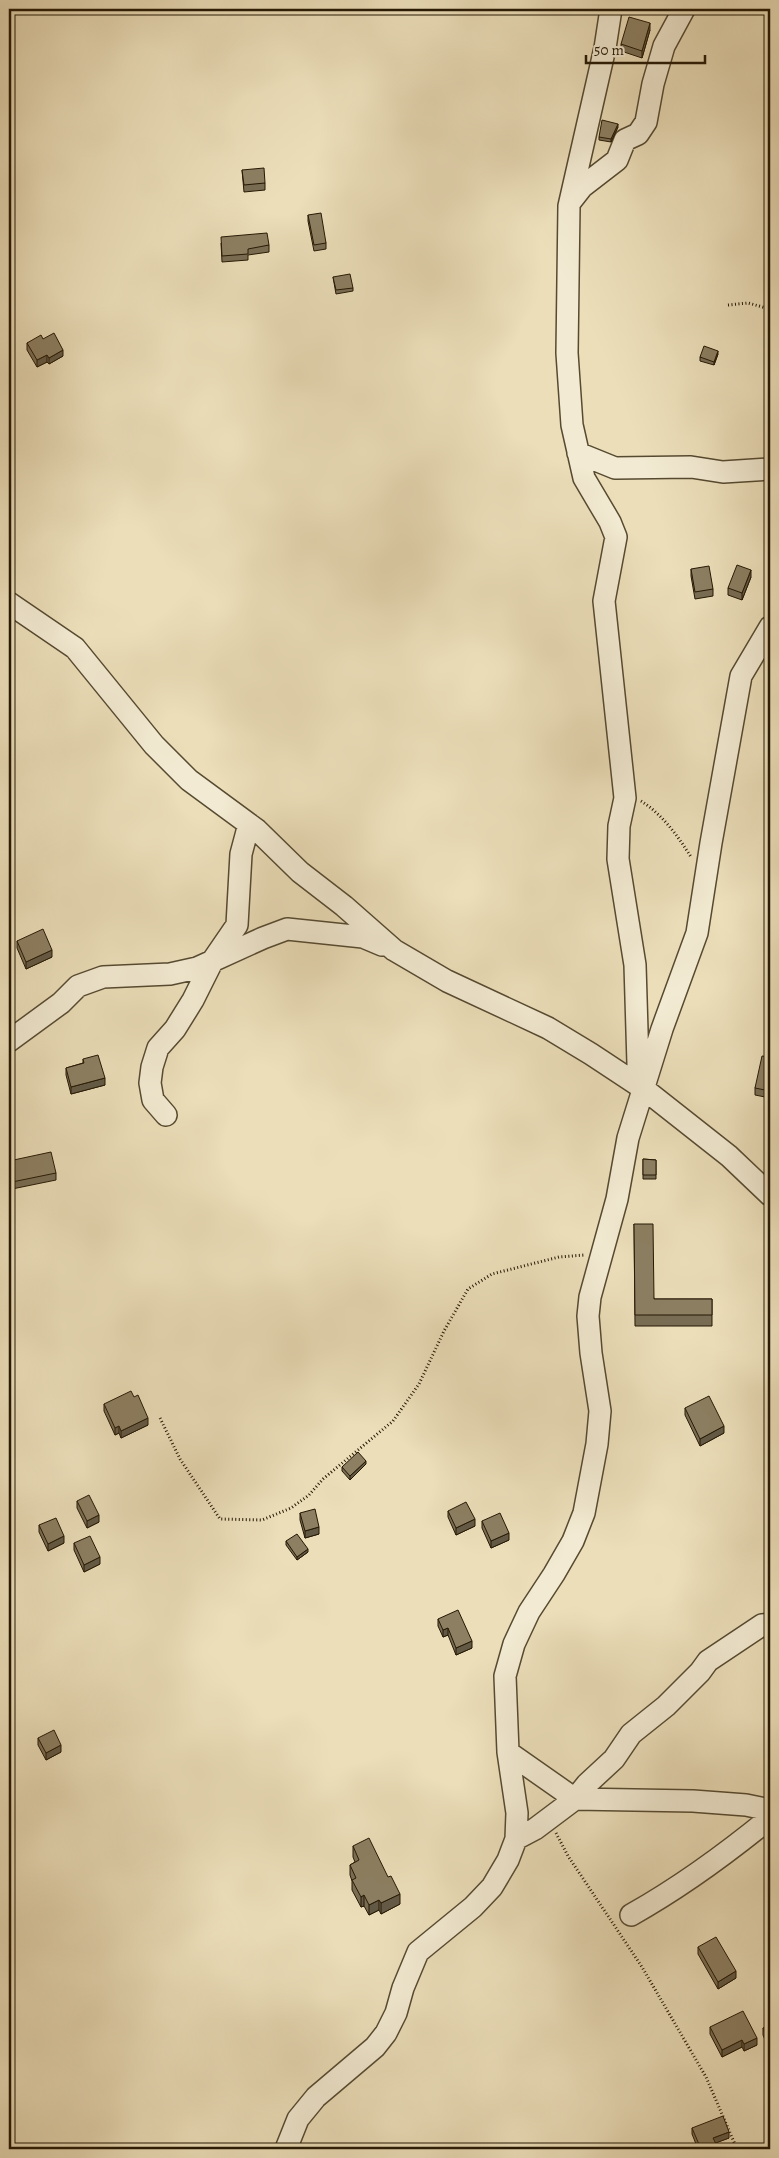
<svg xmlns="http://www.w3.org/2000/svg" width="779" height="2158" font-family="Alegreya,serif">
<rect width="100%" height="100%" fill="#ebdeb9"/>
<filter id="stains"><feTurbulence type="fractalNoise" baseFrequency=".004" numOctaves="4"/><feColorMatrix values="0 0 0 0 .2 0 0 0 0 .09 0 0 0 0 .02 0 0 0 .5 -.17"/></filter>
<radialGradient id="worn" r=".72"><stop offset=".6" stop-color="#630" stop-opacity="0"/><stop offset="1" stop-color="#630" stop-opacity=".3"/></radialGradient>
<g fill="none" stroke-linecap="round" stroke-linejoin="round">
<!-- minor casing -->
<g stroke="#564a31" stroke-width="24">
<path id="minor" d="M611,9L605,48L569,206L567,353L572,425L584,478L610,522L616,537L604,601L625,798L619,826L618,859L635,965L638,1064L643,1083
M571,201L582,187L617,160L625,140L638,134L646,122L653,84L664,46L684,9
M578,453L615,468L691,467L723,472L770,469
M9,603L75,648L154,745L189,780L257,830L300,872L344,906L394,950L447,981L548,1028L591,1054L644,1089L729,1156L770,1195
M9,1041L61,1003L78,986L103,977L170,974L197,968L263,938L287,929L363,937L382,945
M166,1115L153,1100L150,1083L152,1067L158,1048L175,1029L193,1000L213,960L237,925L241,854L249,824
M508,1752L575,1799L693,1801L746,1805L770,1810
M516,1839L535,1829L575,1799L587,1784L614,1759L631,1734L666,1706L700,1672L708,1661L762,1625L770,1624
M631,1915C681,1887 726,1854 770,1818
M286,2149L298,2119L316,2097L375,2047L386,2033L396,2013L403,1988L418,1952L473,1907L492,1887L508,1860L516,1839L517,1813L508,1752L505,1676L514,1644L529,1612L554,1574L573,1541L584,1513L597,1444L600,1411L591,1353L588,1316L590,1297L617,1199L628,1138L662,1029L697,933L711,843L741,676L770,627"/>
</g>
<!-- path -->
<path stroke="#251804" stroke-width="3" stroke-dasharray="1 2.5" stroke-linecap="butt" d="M728,305L748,303L770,309
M641,801C662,814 678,836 691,857
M160,1418L180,1459L220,1519L262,1520L291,1508L309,1495L323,1479L393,1421L419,1384L444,1331L468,1289L492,1274L559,1257L584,1255
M556,1833L568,1856L642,1967L706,2077L737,2149"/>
<!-- minor -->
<use href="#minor" stroke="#f2ead2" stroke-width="21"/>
</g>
<!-- wall -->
<path fill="#786d54" stroke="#251804" d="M650,30L642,58L621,51V44Z
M618,127L611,142L599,140V137Z
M242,170L265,183V190L244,192Z
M308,215L326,243V249L314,251L308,221Z
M221,243L269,245V252L248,255V260L222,262Z
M333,277L353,288V291L336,294Z
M43,339L63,356L49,364L47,362L37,367L27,350V343Z
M718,354L714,365L700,361V357Z
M691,569L713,589V596L695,599L691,576Z
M751,577L742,600L728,595V588Z
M17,941L52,957L26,969L17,948Z
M770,1057V1098L755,1095V1088Z
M83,1059L105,1085L71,1094L66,1075V1068L83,1063Z
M643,1159L656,1160V1179H643Z
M9,1161L56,1173V1180L12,1189L9,1171Z
M634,1224L654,1299H712V1326H635Z
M104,1404L148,1425L121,1438L119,1433L115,1435L104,1411Z
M685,1408L724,1433L700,1446L685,1415Z
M770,1461V1483L765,1470V1463Z
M366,1464L350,1480L342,1471V1467Z
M77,1501L99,1522L87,1528L77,1508Z
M448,1511L475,1526L456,1535L448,1517Z
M300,1513L319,1534L305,1538L300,1520Z
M482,1521L509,1540L491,1548L482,1528Z
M39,1525L64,1543L48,1551L39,1532Z
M286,1541L308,1552L297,1560L286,1545Z
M74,1543L100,1564L84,1572L74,1550Z
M438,1619L472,1648L456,1655L448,1635L443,1637L438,1626Z
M38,1738L61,1752L46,1760L38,1745Z
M353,1846L400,1904L381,1914L379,1910L369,1915L364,1906L361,1907L352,1890V1881L350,1875V1865L355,1862L353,1857Z
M770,1921V1933L768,1929V1922Z
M698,1947L736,1978L718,1989L698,1954Z
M770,2025L769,2050L763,2035V2028Z
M710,2027L757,2045L744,2051L742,2047L722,2057L710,2034Z
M692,2128L729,2138L715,2143L717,2149H698L692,2134Z"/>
<!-- shaded-wall -->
<path fill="#625945" stroke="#251804" d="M650,23V30L642,58V51Z
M618,124V127L611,142V139Z
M63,350V356L49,364V358Z
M718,351V354L714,365V362Z
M47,355V362L37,367V360Z
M751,570V577L742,600V593Z
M52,950V957L26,969V962Z
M105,1078V1085L71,1094V1087Z
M148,1418V1425L121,1438V1431Z
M119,1426V1433L115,1435V1428Z
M724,1426V1433L700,1446V1439Z
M366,1461V1464L350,1480V1476Z
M99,1515V1522L87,1528V1521Z
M475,1519V1526L456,1535V1528Z
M319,1527V1534L305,1538V1531Z
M509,1533V1540L491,1548V1541Z
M64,1536V1543L48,1551V1544Z
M308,1549V1552L297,1560V1557Z
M100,1557V1564L84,1572V1565Z
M448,1628V1635L443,1637V1630Z
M472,1641V1648L456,1655V1648Z
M61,1745V1752L46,1760V1753Z
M400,1894V1904L381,1914V1903Z
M364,1895V1906L361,1907V1897Z
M379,1900V1910L369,1915V1905Z
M736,1971V1978L718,1989V1982Z
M757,2038V2045L744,2051V2044Z
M742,2040V2047L722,2057V2050Z
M729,2132V2138L713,2144V2138Z
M717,2146V2149H708Z"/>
<!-- building -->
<path fill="#8c7f62" stroke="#251804" d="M629,17L650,23L642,51L621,44Z
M602,120L618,124L611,139L599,137Z
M264,168L265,183L244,185L242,170Z
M321,213L326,243L314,245L308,215Z
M267,233L269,245L248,249V254L222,256L221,237Z
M350,274L353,288L336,290L333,277Z
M54,333L63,350L49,358L47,355L37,360L27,343L41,335L43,339Z
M704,346L718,351L714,362L700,357Z
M737,565L751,570L742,593L728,588Z
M709,566L713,589L695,592L691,569Z
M43,929L52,950L26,962L17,941Z
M98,1055L105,1078L71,1087L66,1068L84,1063L83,1059Z
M762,1056L770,1057V1091L755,1088Z
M51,1152L56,1173L12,1182L9,1161Z
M643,1159L656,1160V1175H643Z
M634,1224H653L654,1299H712V1315H635Z
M131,1391L134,1397L138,1395L148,1418L121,1431L119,1426L115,1428L104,1404Z
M709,1396L724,1426L700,1439L685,1408Z
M358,1452L366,1461L350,1476L342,1467Z
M770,1461V1476L765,1463Z
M89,1495L99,1515L87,1521L77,1501Z
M466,1502L475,1519L456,1528L448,1511Z
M315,1509L319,1527L305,1531L300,1513Z
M500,1513L509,1533L491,1541L482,1521Z
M56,1518L64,1536L48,1544L39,1525Z
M297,1534L308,1549L297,1557L286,1541Z
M90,1536L100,1557L84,1565L74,1543Z
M458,1610L472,1641L456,1648L448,1628L443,1630L438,1619Z
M54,1730L61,1745L46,1753L38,1738Z
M369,1838L388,1877L391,1876L400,1894L381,1903L379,1900L369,1905L364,1895L361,1897L352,1880L356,1878L350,1865L359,1860L353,1846Z
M716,1937L736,1971L718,1982L698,1947Z
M743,2011L757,2038L744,2044L742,2040L722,2050L710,2027Z
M770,2025V2042L769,2043L763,2028Z
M723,2116L729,2132L713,2138L717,2146L708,2149H701L692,2128Z"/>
<!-- margin -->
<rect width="779" height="2158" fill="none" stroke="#ebdeb9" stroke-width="30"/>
<rect x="10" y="10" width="759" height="2138" fill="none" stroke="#251804" stroke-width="2.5"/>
<rect x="15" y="15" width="749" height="2128" fill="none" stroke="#251804"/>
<!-- scale -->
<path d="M586 55v8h119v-8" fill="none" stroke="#251804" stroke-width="2.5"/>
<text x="594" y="55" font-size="15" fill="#251804" stroke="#f2ead2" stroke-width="4" paint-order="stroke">50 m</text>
<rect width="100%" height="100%" filter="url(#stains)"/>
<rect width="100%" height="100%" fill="url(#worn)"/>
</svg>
